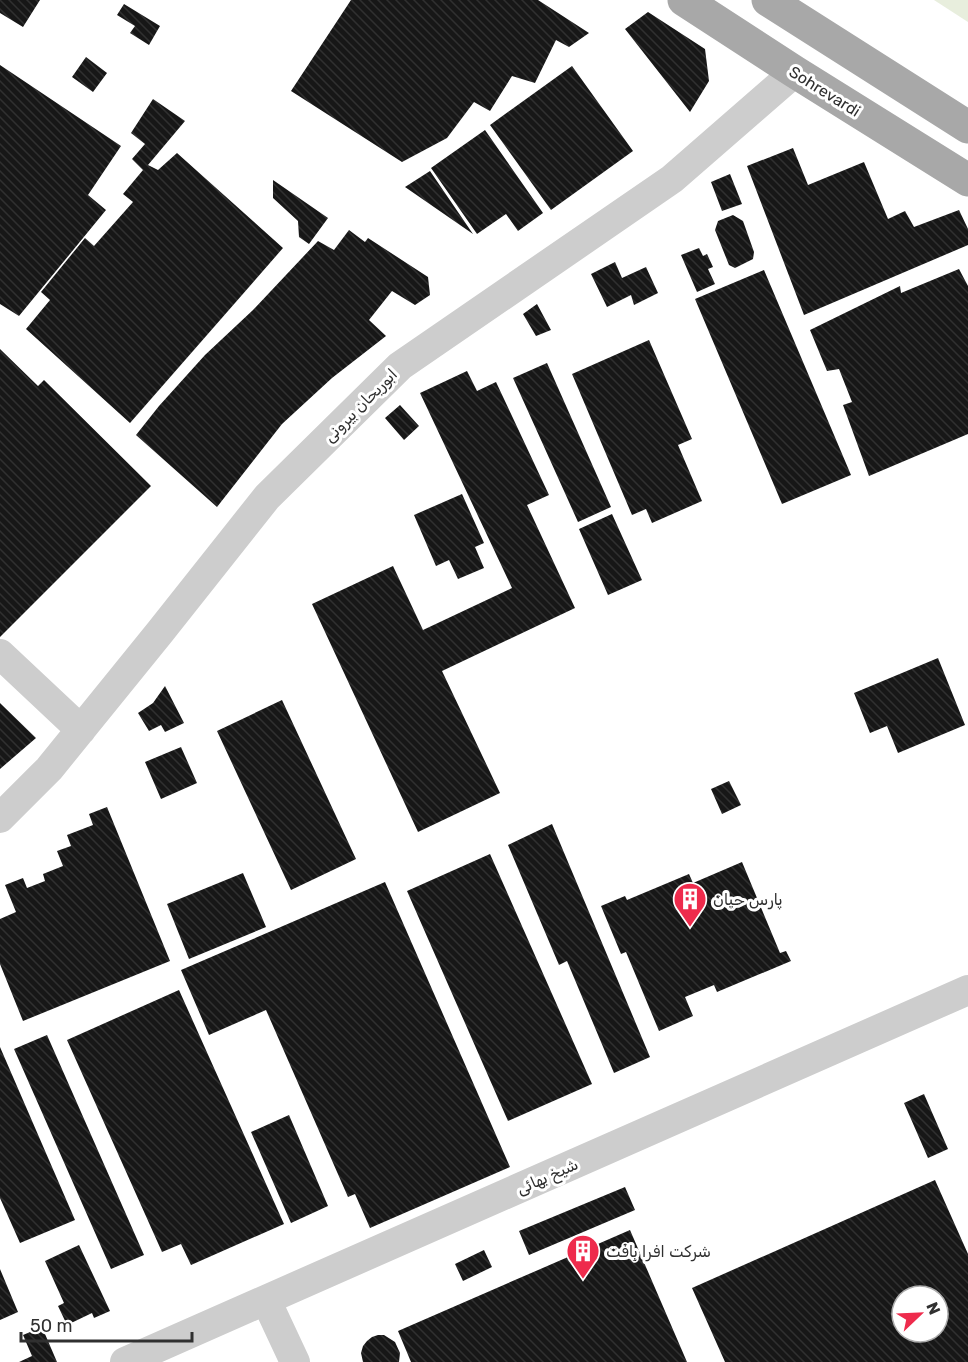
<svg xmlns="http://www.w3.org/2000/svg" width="968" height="1362" font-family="Rubik,Vazirmatn,sans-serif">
<defs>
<pattern id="building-back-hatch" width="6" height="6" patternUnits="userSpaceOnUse" patternTransform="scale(1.5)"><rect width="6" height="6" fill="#171717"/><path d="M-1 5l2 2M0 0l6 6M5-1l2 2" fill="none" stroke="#303030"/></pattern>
</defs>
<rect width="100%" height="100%" fill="#fff"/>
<!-- grass -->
<path fill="#e8eedd" d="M934,0H968V22Z"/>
<!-- building -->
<path fill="url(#building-back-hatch)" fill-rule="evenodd" d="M0,0H40L23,27L0,13Z
M351,0H538L589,33L569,47L556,40L535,83L512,76L490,111L474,102L447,138L402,162L291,91Z
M124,4L160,26L149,45L130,33L135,26L117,15Z
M648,12L705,49L709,81L690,112L625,29Z
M86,57L107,73L93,92L72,77Z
M0,65L121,146L88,195L106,210L19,316L0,304Z
M572,66L633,151L551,210L490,125Z
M153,99L185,121L148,165L158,170L177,153L283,248L130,423L26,329L50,300L41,292L85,238L94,246L133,202L123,194L143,170L132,159L145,144L131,133Z
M485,130L543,213L518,231L506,214L477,234L431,168Z
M793,148L808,185L864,162L888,219L905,211L914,227L959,210L968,229V245L804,315L747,166Z
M430,171L473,234L405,187Z
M730,174L742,204L722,211L711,182Z
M273,180L328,218L309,244L299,237L298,221L273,198Z
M733,215L743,221L754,252L753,259L735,268L729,265L715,230L718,221Z
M349,230L365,242L368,238L428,277L430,295L415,305L392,291L369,320L386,336L332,378L282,424L217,507L136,435L159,406L205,355L253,310L318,241L334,250Z
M699,248L703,256L707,254L713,267L708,269L715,284L697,292L681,255Z
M615,262L622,278L646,267L658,293L634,305L631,295L607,307L591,274Z
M959,269L968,286V434L869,476L843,405L852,402L839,369L827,371L810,330L900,286L901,293Z
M764,270L851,475L782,504L695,299Z
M537,304L551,330L536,336L523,314Z
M649,340L692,439L678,445L702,501L652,523L646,509L632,515L572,374Z
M0,349L38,386L44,380L151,486L0,637Z
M547,363L611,507L578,522L513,378Z
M467,371L477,391L496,382L549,495L527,505L575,608L442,671L500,793L418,832L312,604L393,566L423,630L512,588L420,393Z
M400,405L419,426L404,440L385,418Z
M462,494L484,543L475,547L484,568L458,579L449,560L436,566L414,515Z
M612,514L642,580L608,595L579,529Z
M938,658L965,725L898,753L887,726L870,733L854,693Z
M165,686L184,723L165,732L161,725L149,731L138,713L153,703Z
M282,700L356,859L291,890L217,731Z
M0,703L36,738L0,769Z
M181,747L197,783L161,799L145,762Z
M729,781L741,805L722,814L711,789Z
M107,807L170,961L23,1021L0,964V919L16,912L5,885L23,878L27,888L45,881L43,874L63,866L57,851L71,846L67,835L93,825L89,814Z
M552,824L650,1057L614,1073L567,961L559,965L508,845Z
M490,854L592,1084L508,1121L407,891Z
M742,862L780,953L786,951L791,961L717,992L714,985L685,997L693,1016L659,1031L626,952L621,954L601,906L625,896L627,900L689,874L693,883Z
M243,873L266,927L189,959L167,904Z
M385,882L510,1167L370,1228L355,1194L348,1197L266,1010L209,1035L181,970Z
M179,990L284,1224L191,1265L181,1244L162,1252L67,1040Z
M47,1035L144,1255L111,1269L14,1049Z
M0,1047L75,1220L20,1243L0,1198Z
M924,1094L948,1149L928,1158L904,1103Z
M289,1115L328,1206L291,1223L251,1132Z
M935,1180L968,1254V1362H725L692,1288ZM902,1296H938V1332H902Z
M625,1187L635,1210L529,1255L519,1231Z
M630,1230L687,1362H411L398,1331Z
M79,1245L110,1311L94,1318L92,1313L67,1325L58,1306L64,1303L45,1261Z
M484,1250L492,1267L463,1281L455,1264Z
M0,1269L18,1312L0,1320Z
M42,1327L57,1362H19L32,1356L23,1335Z
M378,1335H384L395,1342L400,1353L399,1362H363L361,1353L363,1346L367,1341L372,1337Z"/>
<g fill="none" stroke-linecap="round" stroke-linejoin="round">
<!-- minor -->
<path stroke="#cdcdcd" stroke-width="30" d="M0,654L81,730
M0,818L49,769L160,632L267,497L400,366L672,179L795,72
M266,1300L295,1362
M125,1362L968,990"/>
<!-- major -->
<path stroke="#a8a8a8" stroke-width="33" d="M684,0L795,72L968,180
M768,0L968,127"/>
</g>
<!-- icons -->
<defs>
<g id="building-pin" transform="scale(1.725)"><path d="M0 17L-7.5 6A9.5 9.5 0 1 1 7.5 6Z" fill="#ee2b4c" stroke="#fff"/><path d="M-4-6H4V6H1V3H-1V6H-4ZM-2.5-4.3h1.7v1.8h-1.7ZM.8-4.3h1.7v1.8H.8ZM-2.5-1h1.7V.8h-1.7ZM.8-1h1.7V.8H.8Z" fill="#fff"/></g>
</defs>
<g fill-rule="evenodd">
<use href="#building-pin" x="690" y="899"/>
<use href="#building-pin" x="583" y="1251"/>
</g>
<g text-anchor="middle" stroke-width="6" stroke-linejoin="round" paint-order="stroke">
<!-- street labels -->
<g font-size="16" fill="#303030" stroke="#fff">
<text transform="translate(825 91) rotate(32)" y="6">Sohrevardi</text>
<text transform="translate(360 405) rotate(-45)" y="6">ابوریحان بیرونی</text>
<text transform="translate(547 1176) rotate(-24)" y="6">شیخ بهائی</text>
</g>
<!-- poi labels -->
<g font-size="16" fill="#303030" stroke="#fff" text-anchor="start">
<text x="713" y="905">پارس حیان</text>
<text x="606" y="1257">شرکت افرا بافت</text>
</g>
</g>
<!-- north arrow -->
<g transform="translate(920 1314) rotate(67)"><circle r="28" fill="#ffffff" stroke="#acacac" stroke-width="1.5"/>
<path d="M0-4.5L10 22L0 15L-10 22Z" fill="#ee2b4c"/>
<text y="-9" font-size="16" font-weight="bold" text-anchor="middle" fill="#303030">N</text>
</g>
<!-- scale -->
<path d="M21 1332v9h171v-9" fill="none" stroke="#303030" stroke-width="3"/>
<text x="30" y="1332" font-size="18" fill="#303030" stroke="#ffffff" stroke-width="4.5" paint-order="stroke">50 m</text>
</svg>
